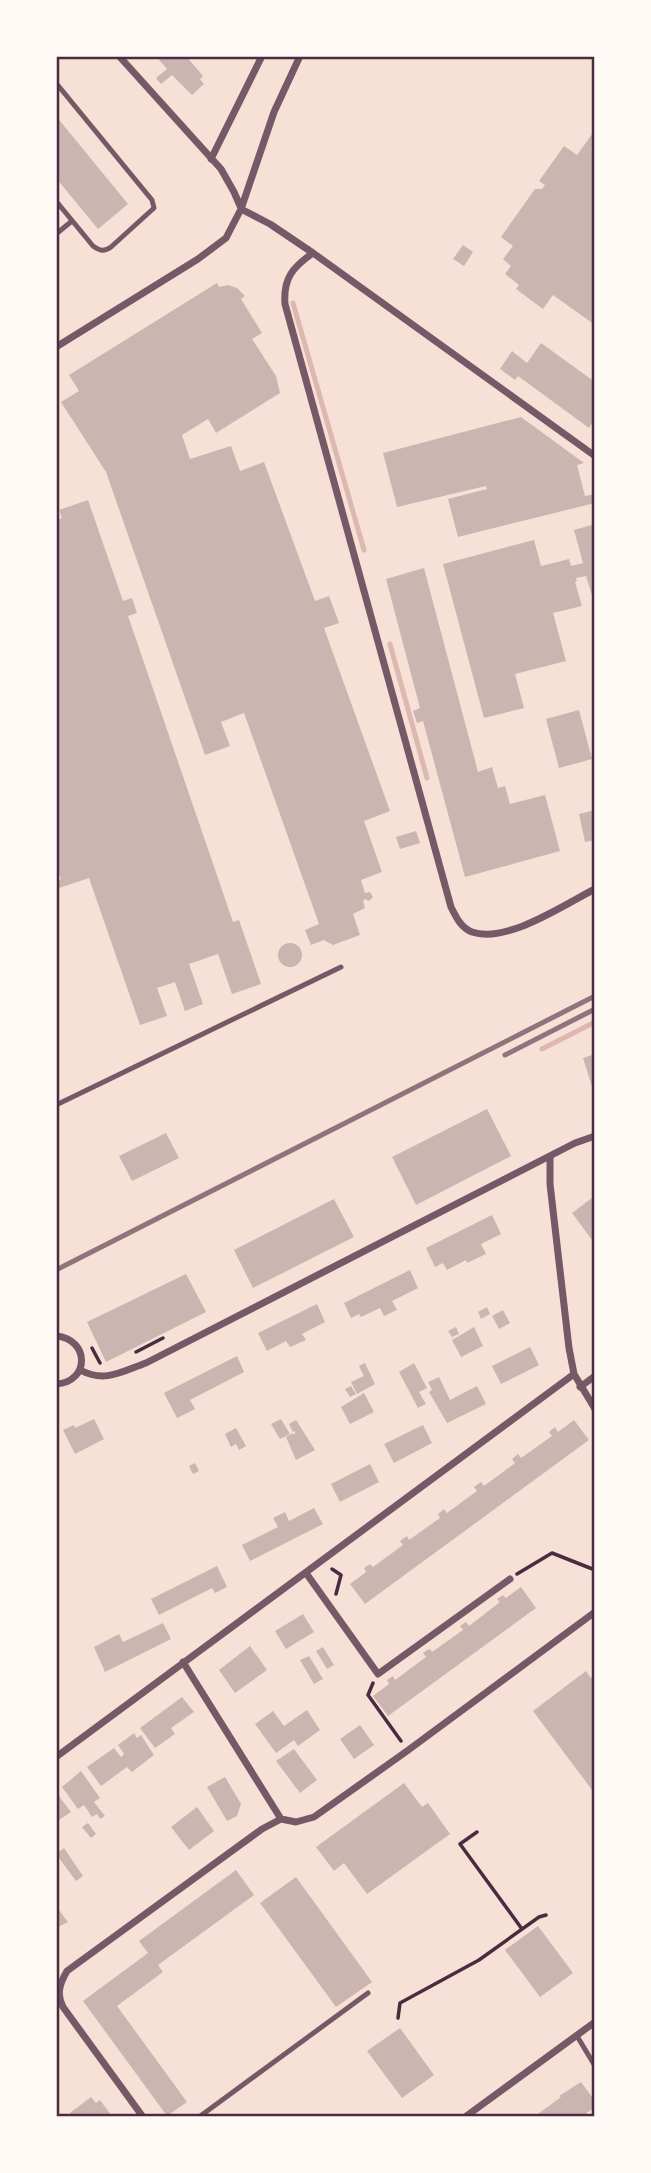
<svg xmlns="http://www.w3.org/2000/svg" width="651" height="2173" font-family="'Titillium Web',sans-serif">
<rect width="100%" height="100%" fill="#f7e1d7"/>
<g fill="none" stroke-linecap="round" stroke-linejoin="round">
<!-- stream -->
<path stroke="#dcb8b0" stroke-width="5" d="M293,303L364,550
M390,644L427,778
M542,1049L595,1022"/>
</g>
<!-- building -->
<path fill="#ccb4b1" d="M156,56H186L203,76L200,79L204,84L192,95L172,75L161,84L156,78L167,69Z
M56,116L128,204L98,229L56,178Z
M595,130V325L553,295L543,309L516,289L519,285L505,274L511,266L503,259L513,246L501,237L535,189H542L545,185L539,181L564,146L577,155Z
M463,245L473,252L464,266L453,259Z
M217,283L219,287L228,285L237,288L245,296L241,299L262,333L252,339L276,376L280,393L216,433L208,419L182,435L190,459L231,446L240,471L264,462L315,601L329,596L339,623L324,628L390,811L364,821L382,872L361,880L365,893L370,892L373,897L369,901L365,899L363,901L365,908L353,914L360,935L333,945L324,940L311,945L305,930L319,924L244,713L221,722L230,746L205,755L106,472L61,402L79,391L69,375Z
M541,343L595,382V419L589,428L518,376L515,380L500,369L512,351L527,363Z
M521,417L584,463L577,465L585,496L595,494V503L458,537L448,499L487,489L486,486L397,507L383,453Z
M88,500L123,601L132,598L137,613L128,616L233,922L239,920L261,984L232,994L218,954L189,964L203,1004L185,1011L175,982L157,988L167,1016L140,1025L89,878L56,889V881L61,879L56,865V520L62,518L59,510Z
M595,524V605L586,576L576,578L577,581L575,582L582,606L553,613L566,661L515,674L524,708L484,718L443,564L534,540L541,566L569,559L571,566L583,563L574,530Z
M424,568L478,772L492,767L498,788L505,786L510,804L545,795L560,851L465,877L423,721L417,723L413,711L420,708L386,579Z
M579,710L592,759L559,768L546,719Z
M595,810V840L585,842L579,814Z
M416,831L420,843L400,849L396,837Z
M278 955a12 12 0 1 1 24 0a12 12 0 1 1-24 0Z
M595,1054V1092L594,1093L583,1058Z
M487,1109L511,1156L416,1205L392,1157Z
M166,1133L179,1158L132,1181L119,1156Z
M592,1198L595,1202V1244L572,1213Z
M334,1199L354,1237L253,1288L234,1250Z
M492,1215L501,1234L481,1244L486,1254L467,1263L466,1260L447,1270L443,1263L435,1267L426,1248Z
M410,1270L418,1288L392,1301L397,1310L384,1316L380,1308L361,1317L359,1314L351,1318L344,1303Z
M186,1274L206,1312L106,1362L87,1322Z
M317,1304L325,1322L302,1334L306,1340L290,1347L286,1341L267,1351L258,1333Z
M487,1307L490,1314L481,1319L478,1312Z
M503,1310L510,1323L499,1329L492,1316Z
M456,1327L459,1334L452,1337L448,1331Z
M474,1327L483,1346L461,1357L452,1340Z
M530,1347L539,1365L501,1384L492,1366Z
M237,1356L244,1372L190,1400L195,1409L177,1418L164,1393Z
M365,1363L375,1384L357,1394L351,1382L364,1376L359,1366Z
M414,1363L427,1388L419,1392L426,1404L418,1408L399,1372Z
M439,1377L450,1400L477,1386L486,1404L447,1423L429,1392L432,1390L428,1382Z
M351,1386L356,1394L350,1397L345,1389Z
M364,1393L374,1412L350,1424L341,1407Z
M94,1419L104,1439L75,1454L63,1430L74,1425L75,1428Z
M281,1419L290,1434L280,1439L271,1424Z
M296,1420L315,1450L296,1460L286,1437L293,1433L295,1435V1431L293,1432L289,1424Z
M574,1420L589,1440L365,1604L350,1584L366,1572L364,1568L370,1564L373,1567L403,1545L400,1541L407,1536L409,1540L440,1518L438,1514L444,1509L447,1513L477,1491L474,1487L481,1482L484,1486L515,1463L512,1459L518,1454L521,1458L552,1436L549,1432L555,1427L558,1432Z
M423,1425L432,1443L394,1463L384,1444Z
M236,1428L246,1446L239,1450L236,1444L231,1447L225,1434Z
M195,1463L199,1471L193,1474L189,1466Z
M370,1464L379,1482L340,1502L331,1484Z
M314,1508L323,1524L250,1561L242,1545L278,1527L273,1518L285,1512L289,1521Z
M217,1566L227,1587L215,1593L212,1588L159,1615L151,1599Z
M521,1587L536,1608L388,1716L373,1696L389,1684L387,1680L393,1676L395,1680L426,1657L423,1653L427,1650L430,1649L432,1652L463,1630L460,1626L466,1622L469,1626L500,1602L497,1599L503,1595L506,1598Z
M303,1614L314,1632L286,1649L275,1631Z
M163,1623L171,1639L105,1672L94,1647L119,1634L123,1642Z
M250,1646L267,1670L235,1693L219,1670Z
M323,1647L334,1665L327,1669L316,1651Z
M309,1656L323,1679L314,1684L300,1660Z
M586,1671L591,1678L595,1675V1794L533,1711Z
M182,1697L194,1712L171,1728L175,1734L155,1748L140,1728Z
M307,1710L320,1730L298,1746L294,1740L276,1753L255,1724L273,1711L284,1726Z
M360,1725L374,1745L354,1759L340,1739Z
M134,1733L137,1738L141,1735L154,1755L132,1772L127,1767L101,1786L87,1767L114,1748L121,1757L124,1754L118,1745Z
M294,1749L317,1780L300,1793L276,1761Z
M81,1771L100,1798L94,1802L105,1816L100,1819L97,1814L92,1817L84,1805L78,1809L62,1787Z
M225,1777L241,1804L237,1816L227,1821L207,1787Z
M404,1783L422,1807L428,1803L450,1834L367,1894L344,1863L334,1871L316,1847Z
M56,1792L71,1812L56,1822Z
M197,1807L214,1831L189,1850L171,1827Z
M88,1823L96,1834L91,1838L82,1827Z
M64,1848L83,1876L76,1881L56,1854Z
M236,1870L254,1895L158,1965L163,1972L117,2006L187,2102L167,2116L83,2001L148,1953L139,1941Z
M296,1877L372,1982L336,2007L260,1903Z
M59,1910L68,1922L56,1928V1912Z
M538,1926L573,1973L540,1997L505,1950Z
M400,2028L434,2075L402,2098L367,2051Z
M581,2082L595,2101V2107L581,2117H531L538,2114L561,2097L559,2096Z
M91,2097L96,2103L100,2100L111,2115L115,2117H73L70,2113Z"/>
<g fill="none" stroke-linecap="round" stroke-linejoin="round">
<!-- path -->
<path stroke="#4a2c40" stroke-width="3.5" d="M92,1348L100,1363
M136,1352L163,1338
M332,1569L341,1575L336,1594
M517,1574L552,1553L595,1570
M373,1683L368,1695L401,1741
M477,1832L460,1844L522,1929
M398,2018L400,2003L479,1960L539,1917L546,1915"/>
<!-- service -->
<path stroke="#755966" stroke-width="5" d="M56,83L152,200L154,208L111,247C104,252 100,251 93,246L56,201
M56,234L72,221
M56,1105L341,967
M577,2036L595,2066
M199,2117L368,1993"/>
<!-- minor -->
<path stroke="#755966" stroke-width="7" d="M119,56L221,169L234,192L241,208
M211,159L262,56
M241,209L270,224L313,253L595,456
M313,253C293,267 283,278 285,304L451,907C456,917 461,928 472,932C507,944 565,904 595,889
M56,347L198,259L226,238L241,209L274,112L300,56
M550,1157V1184L569,1348L574,1374L595,1409
M56,1336C90,1339 90,1382 56,1384
M80,1370C105,1383 121,1372 146,1363L575,1143L595,1136
M580,1387L595,1376
M306,1573L378,1674L510,1579
M183,1662L281,1819L296,1822L314,1817L407,1751L595,1612
M56,1757L574,1374
M143,2117L63,2007C56,1994 60,1983 67,1971L262,1829L281,1819
M465,2117L595,2022"/>
<!-- rail -->
<path stroke="#8f747c" stroke-width="5" d="M505,1055L595,1009
M56,1270L595,996"/>
</g>
<!-- border -->
<rect width="651" height="2173" fill="none" stroke="#fffaf5" stroke-width="116"/>
<rect x="58" y="58" width="535" height="2057" fill="none" stroke="#4a2c40" stroke-width="2.5"/>
</svg>
